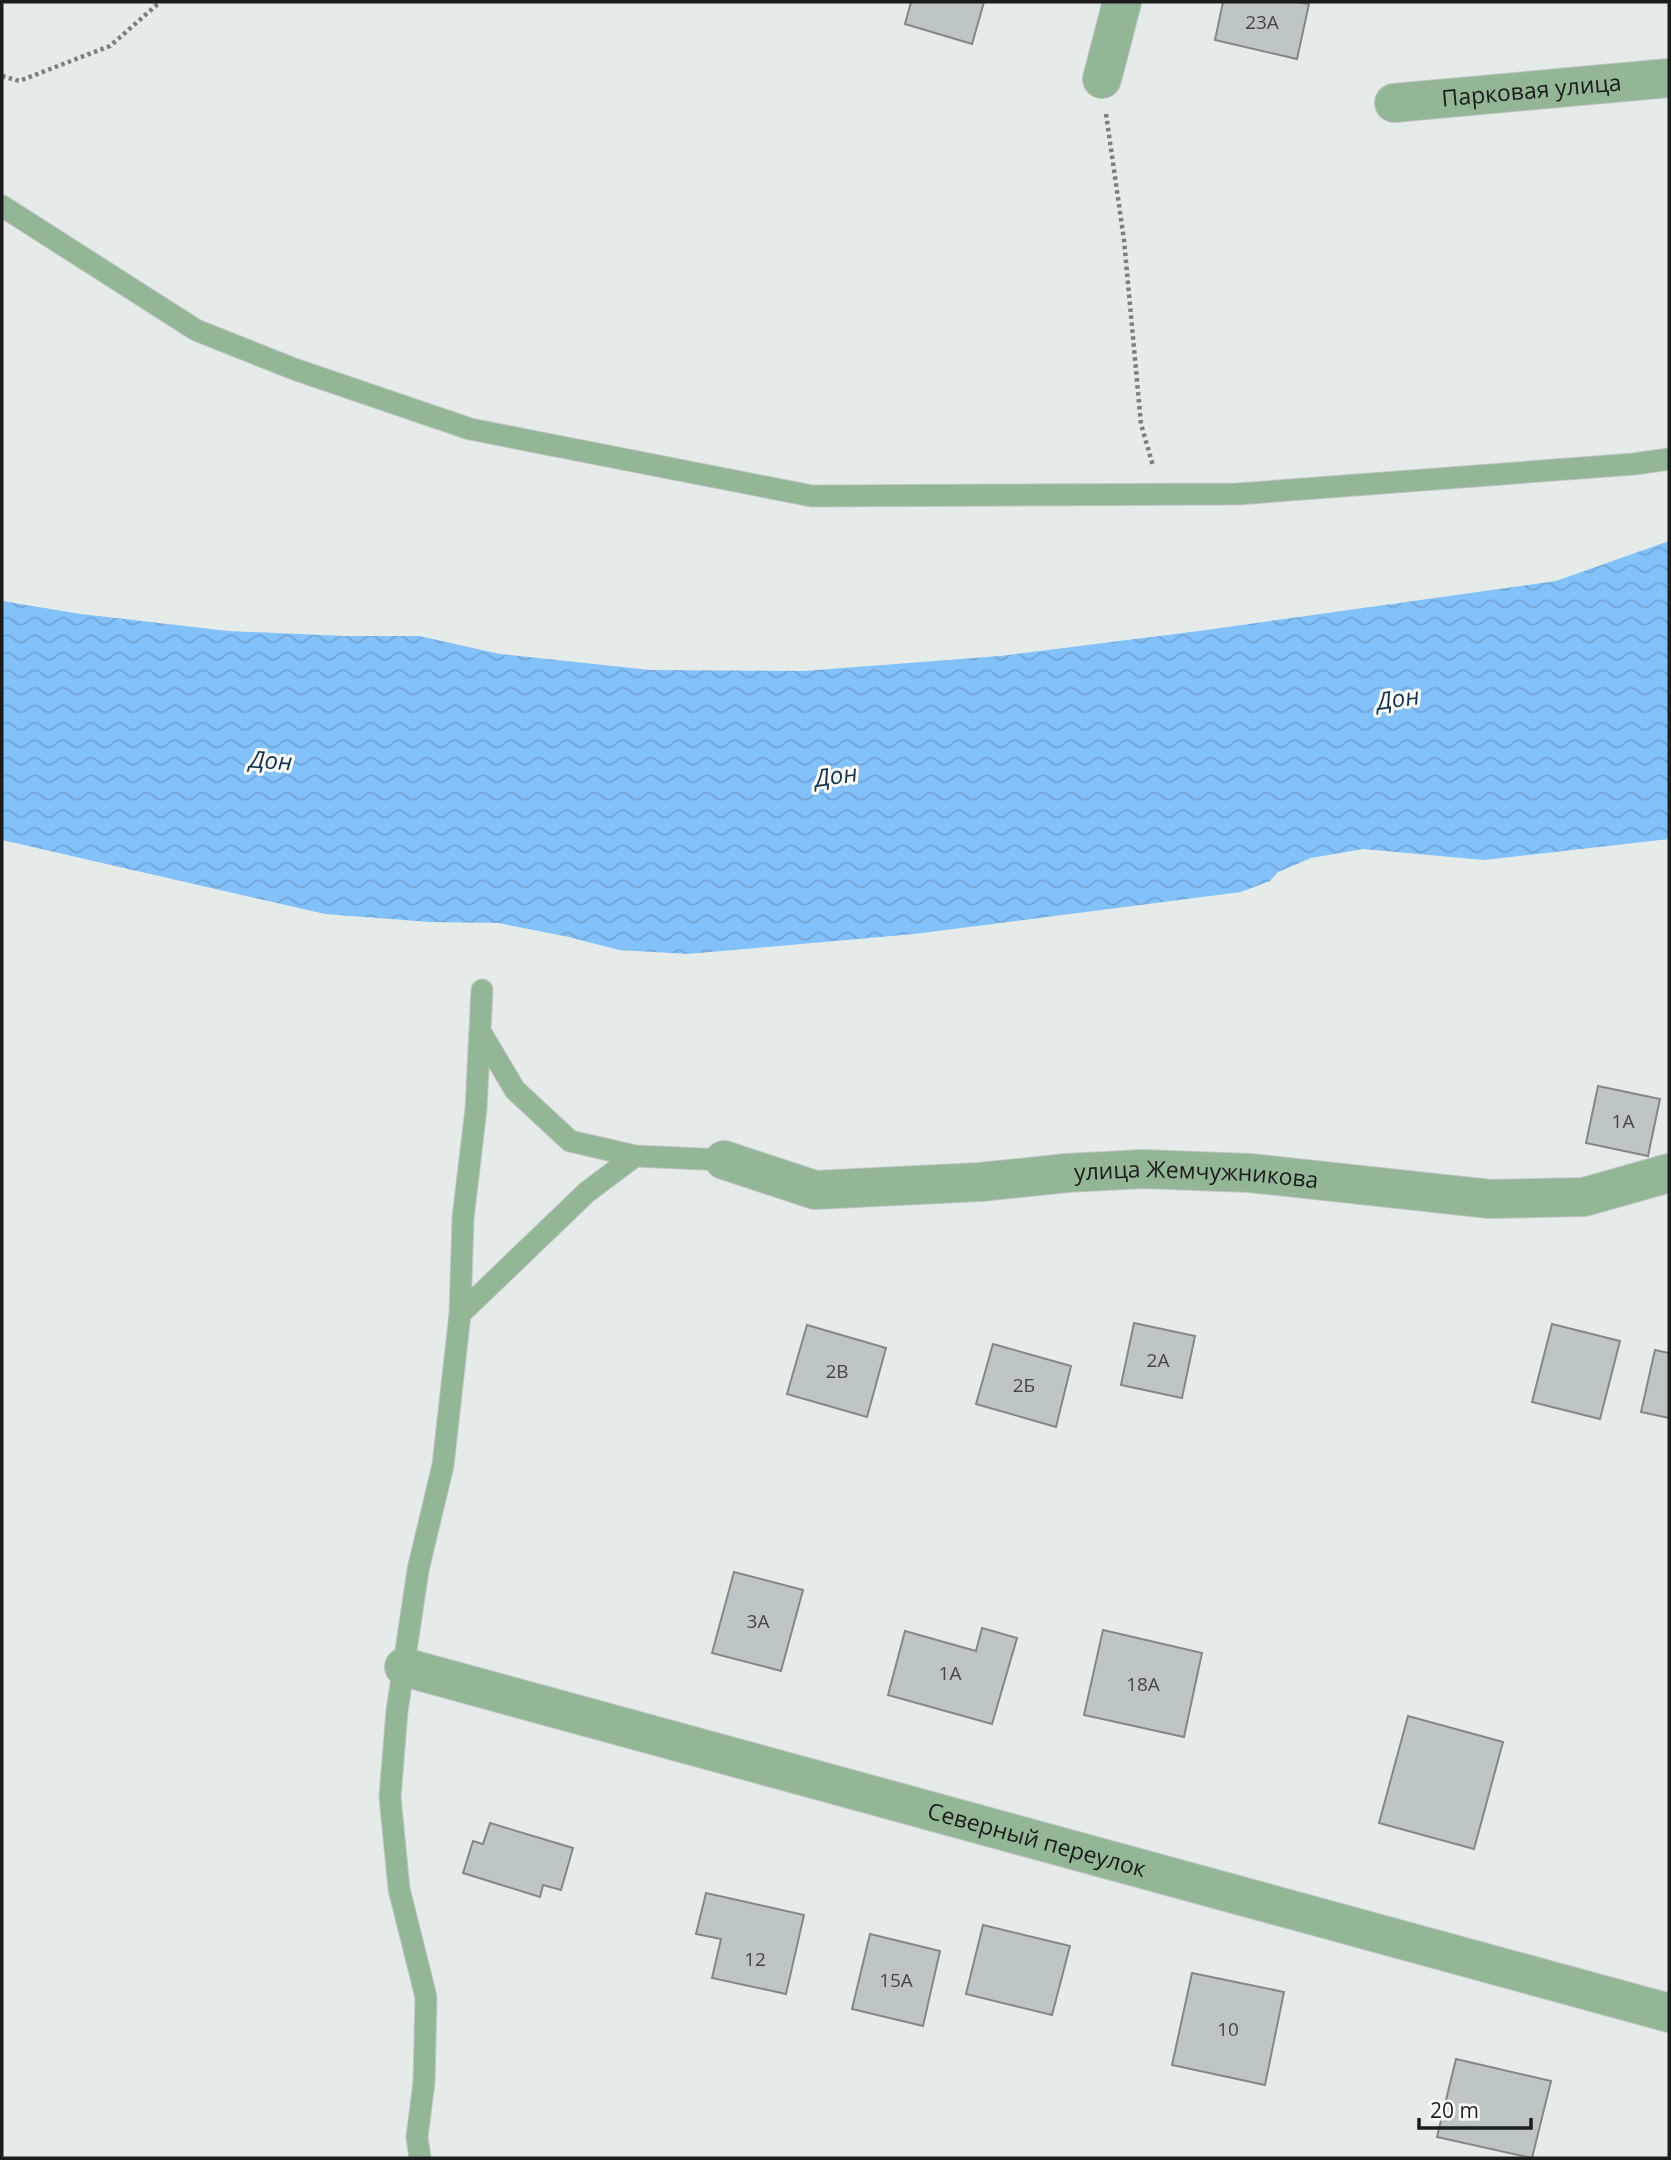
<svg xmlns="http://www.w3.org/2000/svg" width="1671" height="2160" font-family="'Open Sans',sans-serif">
<defs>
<pattern id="water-waves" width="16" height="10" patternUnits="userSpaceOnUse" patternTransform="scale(1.75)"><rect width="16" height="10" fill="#83c1fa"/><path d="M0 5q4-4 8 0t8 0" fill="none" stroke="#71a5d6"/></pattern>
</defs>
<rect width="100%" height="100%" fill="#e4ebe9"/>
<!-- water -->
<path fill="url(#water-waves)" d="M1669,541V839L1484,860L1363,849L1311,858L1278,872L1270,881L1241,892L914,934L688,954L619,950L569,937L498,923L430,922L325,914L2,840V601L81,614L228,631L344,636H419L500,654L650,670L804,671L1000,656L1199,631L1556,581Z"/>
<!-- building -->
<path fill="#bec5c6" stroke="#82888a" stroke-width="2" d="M911,2H984L972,44L905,24Z
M1223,2H1297L1309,4L1297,59L1215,40Z
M1598,1086L1660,1099L1648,1156L1586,1143Z
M1134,1323L1195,1336L1182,1398L1121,1385Z
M1552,1324L1620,1341L1600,1419L1532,1402Z
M807,1325L886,1348L867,1417L787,1394Z
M993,1344L1071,1366L1056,1427L976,1404Z
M1655,1350L1669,1353V1418L1641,1412Z
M734,1572L803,1590L781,1671L712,1653Z
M982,1628L1017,1638L992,1724L888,1695L905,1631L976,1651Z
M1103,1630L1202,1653L1184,1737L1084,1715Z
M1408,1716L1503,1742L1474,1849L1379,1823Z
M490,1823L573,1848L561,1890L543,1885L540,1897L463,1873L473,1841L483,1844Z
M706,1893L804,1915L786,1994L712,1978L721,1939L696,1934Z
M983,1925L1070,1946L1052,2015L966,1994Z
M870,1934L940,1951L923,2026L852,2009Z
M1192,1973L1284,1992L1265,2085L1172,2065Z
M1456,2059L1551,2081L1532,2158L1437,2137Z"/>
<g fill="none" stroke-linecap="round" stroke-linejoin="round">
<!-- service casing -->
<g stroke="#c0c6c4" stroke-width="23">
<path id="service" d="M2,206L196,330L294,369L470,429L812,496L1238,494L1634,464L1669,459
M480,1031L515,1090L570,1141L635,1156
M460,1314L587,1192L635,1156L724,1160
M420,2158L417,2137L424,2082L426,1997L399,1889L390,1797L397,1711L418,1570L443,1465L460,1314L463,1218L476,1109L482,990"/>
</g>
<!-- minor casing -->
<g stroke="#c0c6c4" stroke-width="40">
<g id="minor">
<path d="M1102,79L1122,2"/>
<path id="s1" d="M1394,103L1669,78"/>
<path id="s2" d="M724,1160L815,1190L980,1182L1067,1173L1143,1169L1250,1173L1490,1199L1584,1197L1669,1173"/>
<path id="s3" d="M404,1667L1669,2013"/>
</g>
</g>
<!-- path -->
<path stroke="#7a7f7e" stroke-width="4.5" stroke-dasharray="3.5 3.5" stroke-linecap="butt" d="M2,76L19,81L110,46L160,2
M1106,114L1124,240L1141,424L1153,466"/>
<!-- service -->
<use href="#service" stroke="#93b697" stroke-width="21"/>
<!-- minor -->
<use href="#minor" stroke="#93b697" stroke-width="38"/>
</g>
<g text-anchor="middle" stroke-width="6" stroke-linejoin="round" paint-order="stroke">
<!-- number labels -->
<g font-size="19" fill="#434746">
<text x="1262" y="29">23А</text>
<text x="1623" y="1128">1А</text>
<text x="1158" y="1367">2А</text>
<text x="837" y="1378">2В</text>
<text x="1024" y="1392">2Б</text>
<text x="758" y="1628">3А</text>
<text x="950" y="1680">1А</text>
<text x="1143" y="1691">18А</text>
<text x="755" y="1966">12</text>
<text x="896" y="1987">15А</text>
<text x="1228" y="2036">10</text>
</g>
<!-- street labels -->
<g font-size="23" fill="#1a1d1c" stroke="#fff">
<text dy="8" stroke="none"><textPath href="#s1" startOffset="138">Парковая улица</textPath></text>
<text dy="8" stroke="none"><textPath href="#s2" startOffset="478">улица Жемчужникова</textPath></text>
<text dy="8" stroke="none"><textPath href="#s3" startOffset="656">Северный переулок</textPath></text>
</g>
<!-- water labels -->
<g font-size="24" font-style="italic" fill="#123450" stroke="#fff">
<text transform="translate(1398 699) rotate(-8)" y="8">Дон</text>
<text transform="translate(271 761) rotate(4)" y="8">Дон</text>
<text transform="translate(836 776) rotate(-8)" y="8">Дон</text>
</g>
</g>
<!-- border -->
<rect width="1671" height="2160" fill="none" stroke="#1a1d1c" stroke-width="7"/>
<!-- scale -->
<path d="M1419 2118v10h112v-10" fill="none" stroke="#1a1d1c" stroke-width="3.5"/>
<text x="1430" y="2118" font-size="21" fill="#1a1d1c" stroke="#ffffff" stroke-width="5" paint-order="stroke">20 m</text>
</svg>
